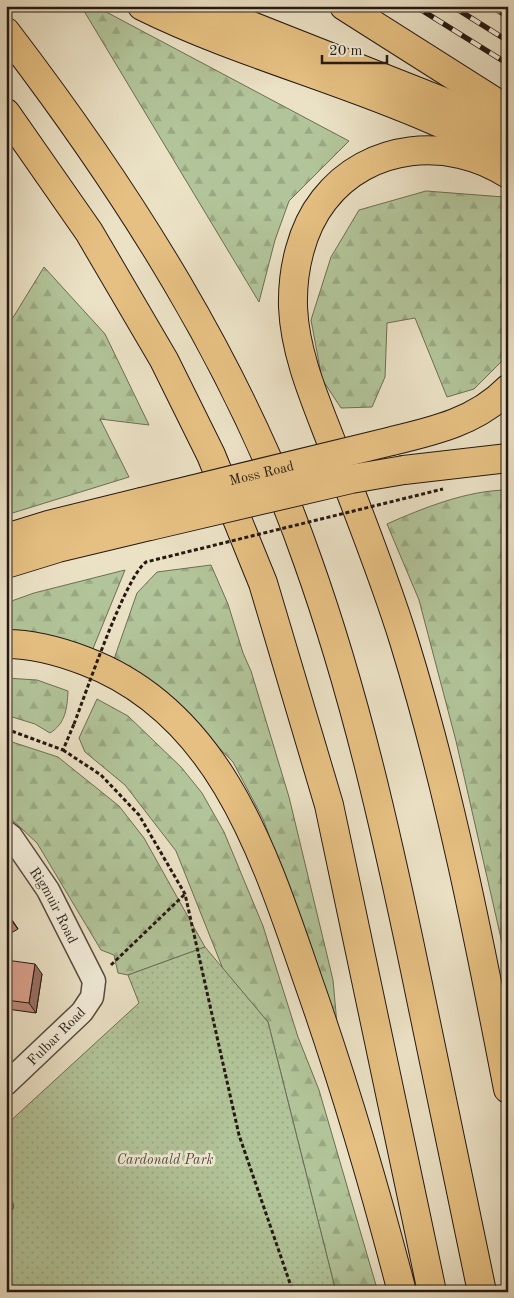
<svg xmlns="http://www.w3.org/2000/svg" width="514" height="1298" font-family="'Old Standard TT',serif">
<defs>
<pattern id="forest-firs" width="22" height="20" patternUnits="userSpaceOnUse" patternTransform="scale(1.25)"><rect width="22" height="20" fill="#b2c499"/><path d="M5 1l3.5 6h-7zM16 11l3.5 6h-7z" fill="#99a883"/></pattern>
<pattern id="park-dots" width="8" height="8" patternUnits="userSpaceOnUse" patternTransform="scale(1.25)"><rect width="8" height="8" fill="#b2c499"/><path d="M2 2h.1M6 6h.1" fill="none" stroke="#99a883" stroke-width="1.8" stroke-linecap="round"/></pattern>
</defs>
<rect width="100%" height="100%" fill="#ebe1c5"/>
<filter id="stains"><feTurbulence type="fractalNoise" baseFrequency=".004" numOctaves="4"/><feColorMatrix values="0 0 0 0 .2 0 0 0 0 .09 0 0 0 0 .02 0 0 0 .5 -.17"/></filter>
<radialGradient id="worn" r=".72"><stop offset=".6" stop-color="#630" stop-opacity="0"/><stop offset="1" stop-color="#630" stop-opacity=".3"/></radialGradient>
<!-- forest -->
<path fill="url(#forest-firs)" stroke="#6c6e56" d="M81,6H95L349,141L289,201L275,240L259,302Z
M426,191L504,197L508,200V355L474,389L447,397L415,318L387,323L385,377L372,407L341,408L322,379L311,320L331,257L359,210Z
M44,267L105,334L149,425L100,419L129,477L6,515V329Z
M508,490V969L456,741L419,600L387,524C423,508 468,490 508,490Z
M211,565L228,604L243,653L251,671L289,797L333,980L337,1024L263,819L233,762L184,712L113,662L137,593L157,572Z
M125,570L90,656L6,637V603L34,593Z
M6,678L37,680L68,691C67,708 66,723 50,733L35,724L6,715Z
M97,699L128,716L181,767L202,793L224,832L263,926L298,1037L319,1090L378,1292H336L268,1022L223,969L176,851L125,785L85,752L79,738Z
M6,740L58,757L119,806L144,838L205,947L128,975L118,973L114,955L101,950L37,843L6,814Z"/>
<!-- park -->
<path fill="url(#park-dots)" stroke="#6c6e56" d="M205,947L268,1022L336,1292H6V1125L139,1003L128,975Z"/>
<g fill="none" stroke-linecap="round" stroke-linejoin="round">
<!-- service casing -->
<g stroke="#564a40" stroke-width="14">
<path id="service" d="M6,1206H7"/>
</g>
<!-- minor casing -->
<g stroke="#564a40" stroke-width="25">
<g id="minor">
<path id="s1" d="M6,832L11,836L48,890L94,981L92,997L82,1012L6,1084"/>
</g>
</g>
<!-- primary casing -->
<g stroke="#251813" stroke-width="30">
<path id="primary" d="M142,6C235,52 338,78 433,120C458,131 486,140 508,157
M201,6L444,102L508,133
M392,441C434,431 477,421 508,389
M404,470L508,458
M6,538L48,525L141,502
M6,564L58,548L150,526"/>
</g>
<!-- motorway casing -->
<g stroke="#251813" stroke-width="30">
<path id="motorway" d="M344,6L508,110
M6,32C129,193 240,367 307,559C355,693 386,831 415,970C437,1077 460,1184 482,1292
M6,113L89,232L164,360L211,455L263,583L329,805L432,1292
M508,174C449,136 368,143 324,200C301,229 292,271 293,307C295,356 317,404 334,449C358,512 384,576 404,641C449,787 479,939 508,1089
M6,644C34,644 59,651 85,661C226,714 268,867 313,995C347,1093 376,1192 402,1292"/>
</g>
<!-- path -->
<path stroke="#251813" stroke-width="3" stroke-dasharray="4 2.5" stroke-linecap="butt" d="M6,729L63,750L74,724
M63,750L101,775L139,815L185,894L239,1135L293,1292
M111,965L185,894"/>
<!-- service -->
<use href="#service" stroke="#f2ecd9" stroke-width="11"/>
<!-- minor -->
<use href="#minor" stroke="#f2ecd9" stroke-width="22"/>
<!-- primary -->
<use href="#primary" stroke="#e6c082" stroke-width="28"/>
<!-- motorway -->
<use href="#motorway" stroke="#e6c082" stroke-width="28"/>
<!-- rail casing -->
<g stroke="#251813" stroke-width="5.5">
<path id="rail" d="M415,6L508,64
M452,6L508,41
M491,6L508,17"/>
</g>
<!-- rail -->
<use href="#rail" stroke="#f2ecd9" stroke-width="4" stroke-dasharray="11" stroke-linecap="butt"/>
<!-- primary-bridge casing -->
<g stroke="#251813" stroke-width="30" stroke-linecap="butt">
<g id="primary-bridge">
<path id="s2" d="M141,502L392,441"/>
<path d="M150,526L351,479L404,470"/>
</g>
</g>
<!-- path-bridge -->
<path stroke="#251813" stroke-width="3" stroke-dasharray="4 2.5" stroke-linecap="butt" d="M74,724C86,693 125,577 146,562L443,489"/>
<!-- primary-bridge -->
<use href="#primary-bridge" stroke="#e6c082" stroke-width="28"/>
</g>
<!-- wall -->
<path fill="#ba8978" stroke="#251813" d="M6,911L18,929L6,936Z
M6,960L42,974L36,1013L7,1009L6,1008Z"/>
<!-- shaded-wall -->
<path fill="#976f61" stroke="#251813" d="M6,911L18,929L6,913Z
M35,964L42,974L36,1013L29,1003Z"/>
<!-- building -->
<path fill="#d89f8b" stroke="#251813" d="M6,960L35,964L29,1003L6,1000Z"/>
<g text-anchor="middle" stroke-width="5" stroke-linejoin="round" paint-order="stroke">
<!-- street labels -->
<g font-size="14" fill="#251813" stroke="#f2ecd9">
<text dy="5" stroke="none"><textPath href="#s2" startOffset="124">Moss Road</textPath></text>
<text dy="5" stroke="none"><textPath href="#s1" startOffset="88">Rigmuir Road</textPath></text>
<text transform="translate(56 1036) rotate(-45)" y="5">Fulbar Road</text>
</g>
<!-- park labels -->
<g font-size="14" font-style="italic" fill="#4f4c3b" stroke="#f2ecd9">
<text x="165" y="1164">Cardonald Park</text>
</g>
</g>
<!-- margin -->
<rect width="514" height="1298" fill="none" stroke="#ebe1c5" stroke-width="25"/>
<rect x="8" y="8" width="499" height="1283" fill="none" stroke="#251813" stroke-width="2.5"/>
<rect x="12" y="12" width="489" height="1273" fill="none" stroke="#251813"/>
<!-- scale -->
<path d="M322 55v8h65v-8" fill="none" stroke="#251813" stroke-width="2.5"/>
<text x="329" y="55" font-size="15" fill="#251813" stroke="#f2ecd9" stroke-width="4" paint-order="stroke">20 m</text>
<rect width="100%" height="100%" filter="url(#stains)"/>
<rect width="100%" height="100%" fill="url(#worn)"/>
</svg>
